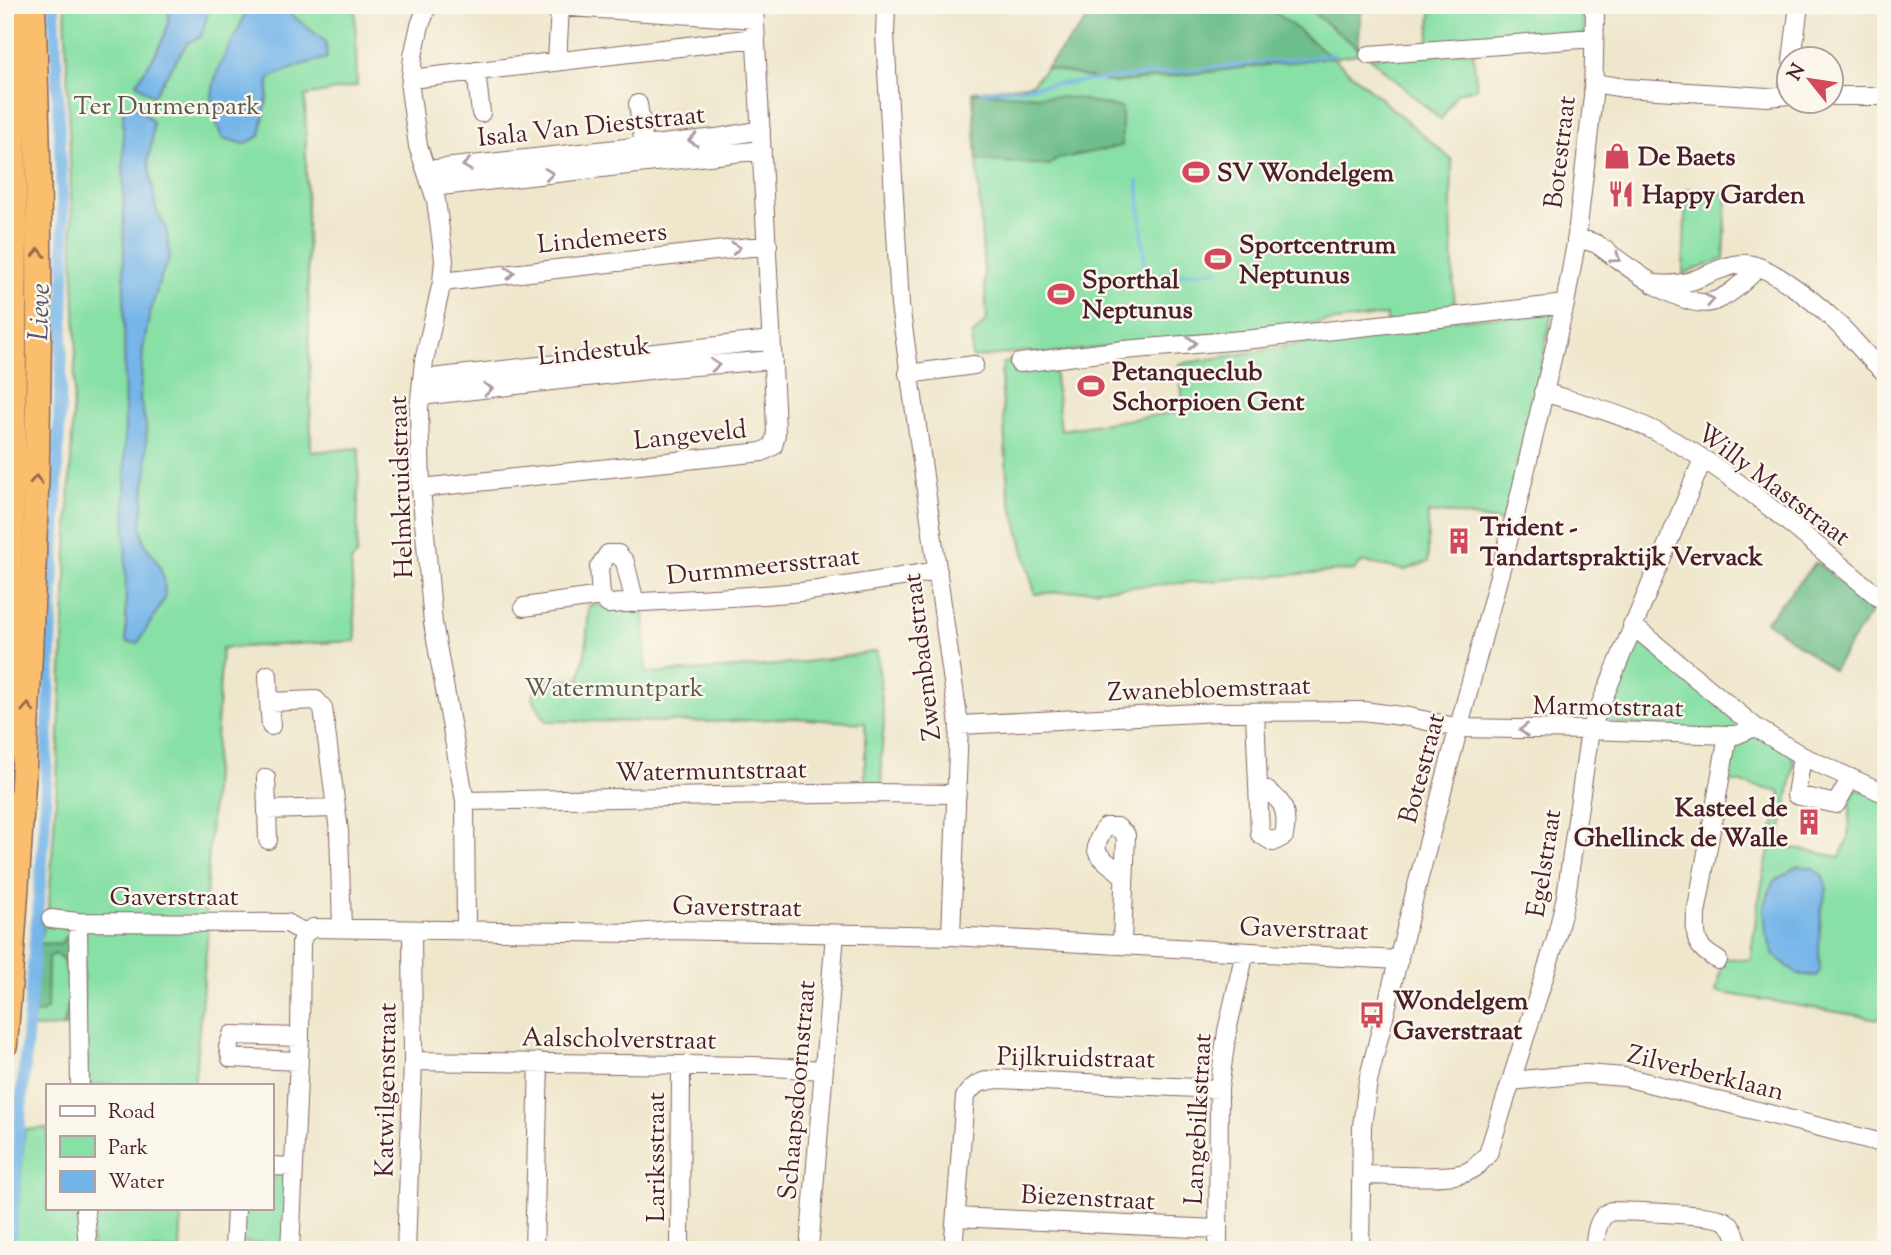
<svg xmlns="http://www.w3.org/2000/svg" width="1891" height="1255" font-family="'Sorts Mill Goudy',serif">
<rect width="100%" height="100%" fill="#fbf7ec"/>
<filter id="ink" filterUnits="userSpaceOnUse"><feTurbulence type="fractalNoise" baseFrequency=".0143" numOctaves="2"/><feDisplacementMap in="SourceGraphic" scale="14" xChannelSelector="R" yChannelSelector="G"/><feConvolveMatrix kernelMatrix="1 2 1 2 8 2 1 2 1" color-interpolation-filters="sRGB"/></filter>
<filter id="wash" filterUnits="userSpaceOnUse"><feTurbulence type="fractalNoise" baseFrequency=".00686" numOctaves="4" result="noise"/><feDisplacementMap in="SourceGraphic" scale="28" xChannelSelector="R" yChannelSelector="G"/><feGaussianBlur stdDeviation="1.57" result="paint"/><feColorMatrix in="noise" values="0 0 0 0 0 0 0 0 0 0 0 0 0 0 0 0 0 1.4 0 .05"/><feComposite in="paint" operator="in"/></filter>
<g filter="url(#wash)">
<rect width="100%" height="100%" fill="#efe7cc"/>
<!-- green -->
<path fill="#87e0a5" stroke="#688068" stroke-width="2" d="M65,5H355L357,86L305,96L311,452L359,448L357,554L351,562L356,641L222,648L205,912L208,930L194,1085H86L82,943L39,944L49,904L57,783L76,342Z
M1266,5H1303L1362,51L1363,53L1333,58L1452,160L1451,211L1455,320L1552,313L1532,412L1503,522L1455,514L1428,513V562L1405,570L1363,562L1354,570L1035,594L1008,490L1001,376L1003,363L1053,359L1061,430L1184,411L1179,364L1387,330V315L1037,355L1028,351L972,358V336L987,320L973,92L1032,84L1046,68L1114,83L1331,57Z
M1432,5H1579L1585,34L1428,47Z
M1473,51L1477,88L1457,93L1441,120L1369,57Z
M1686,189L1727,193L1724,259L1683,274Z
M589,605L644,607L646,673C724,669 801,666 877,651L884,722L881,761L882,787H865V723L793,718L710,722L546,721L532,697L543,679L565,680L580,678L586,649Z
M1636,639L1792,753L1794,764L1779,845L1840,857L1848,838L1851,799L1856,788L1886,800L1885,1020L1716,992L1723,958L1750,960L1758,904L1781,792L1726,780L1734,734L1603,722Z
M55,954L62,958C71,978 71,1007 62,1027L33,1028L34,1014L41,1013L46,963L48,958Z
M47,1128V1208H79L81,1250H14L25,1130Z
M271,1171L289,1176L286,1245L239,1242L241,1208H271Z
M90,1208H182L180,1250H92Z"/>
<!-- forest -->
<path fill="#6dbe8a" stroke="#5c6e5a" stroke-width="2" d="M1100,5H1266L1332,57L1114,83L1046,68Z
M1303,5H1362L1358,48Z
M973,92L1075,98L1122,108V146L1058,159L1049,165L977,160Z
M1816,562L1873,609L1833,670L1766,621Z
M65,937L72,939L74,1026L62,1027C71,1007 73,974 60,956L55,954L48,958L47,1009L41,1013L34,1014L39,944L61,943Z"/>
<!-- water -->
<path fill="#74b5e9" stroke="#5f6a8a" stroke-width="2" d="M169,5H208L207,16L201,37L188,42L153,96L136,83C153,58 171,36 169,5Z
M248,5H283L288,12L326,42L327,58L298,66L269,78L268,94L260,136L245,144L222,138C219,129 213,117 212,107C210,65 237,43 248,5Z
M134,104L153,122L152,141L148,160L156,209L166,228L170,257L161,276L149,317L143,349L140,399L146,425L147,467L141,525L144,542L157,561L164,579L165,598L138,643L126,642L123,114L125,108Z
M1798,866L1814,868L1823,876L1827,889L1821,911L1819,949L1820,971L1816,976L1797,974L1774,955L1766,933L1764,908L1773,882Z"/>
<g fill="none" stroke-linecap="round" stroke-linejoin="round">
<!-- stream -->
<path stroke="#74b5e9" stroke-width="3.5" d="M981,92L1334,55
M1138,181L1145,271L1155,276L1217,270"/>
<!-- canal -->
<path stroke="#74b5e9" stroke-width="12" d="M9,1250L44,837L65,264L54,5"/>
</g>
</g>
<g filter="url(#ink)">
<g fill="none" stroke-linecap="round" stroke-linejoin="round">
<!-- minor casing -->
<g stroke="#846563" stroke-width="20">
<path id="minor" d="M428,5L420,25L413,56L410,89L418,146L436,200L444,260L442,282L424,361L419,409L421,488L433,623L465,801L466,930
M539,5L754,19
M886,5L885,34L900,305L959,725L951,936
M1369,55L1594,38
M1792,60L1799,5
M557,61L560,7
M476,71L481,113
M411,79L755,38
M1593,83L1625,88L1767,97L1790,95
M1787,95L1790,75
M1832,96H1886
M638,104L644,145
M426,170L716,138L761,130
M432,187L762,150
M1576,240L1588,241L1597,244C1620,261 1681,310 1711,302C1730,297 1745,280 1759,267
M442,282L768,245
M1653,284C1666,285 1678,285 1691,281C1707,276 1724,265 1742,264C1765,261 1816,303 1833,319C1852,336 1865,357 1886,373
M1019,363L1124,350L1254,339L1565,304
M908,374L974,365
M423,379L771,340
M1543,392C1576,402 1609,410 1640,424C1728,463 1811,543 1886,603
M421,396L657,369L773,360
M421,488L762,452L773,446L776,434L775,406L754,5
M635,603L625,562L618,554H608L599,567L601,596L608,604C672,600 736,598 800,592C846,587 892,578 938,571
M524,607L601,596
M1632,625L1755,727L1802,756L1886,794
M268,675L269,702L316,700L323,708L339,831L342,928
M269,702L271,726
M1255,712L1260,834L1273,842L1284,836C1289,809 1282,798 1259,786
M959,725L1218,712L1363,711L1409,717L1459,728L1590,730L1728,735H1736L1755,727
M1802,756L1796,795L1836,804L1851,778
M266,778L267,810L335,808
M465,801L871,793L957,794
M267,810L268,840
M51,919L78,922L287,923L305,933
M78,922L80,1085
M305,933L313,928L636,933L671,930L951,936L1399,960
M1122,943L1126,835L1117,827H1106C1083,858 1108,858 1123,876
M1718,960C1695,947 1695,940 1696,914L1728,735
M299,1061L231,1058L228,1047L232,1035L300,1037
M413,1061L754,1066L824,1070
M1511,1081L1585,1074L1625,1077L1886,1144
M271,1166L294,1167
M1362,1175C1385,1175 1449,1180 1467,1172C1476,1168 1482,1161 1488,1154L1556,939L1566,896L1590,730L1703,459
M85,1208L88,1250
M956,1217L1217,1229
M234,1250L236,1208
M290,1250L300,1037L301,942L305,933
M406,1250L413,1061L412,930
M534,1250L539,1062
M680,1250L681,1065
M809,1250L835,934
M953,1250L965,1097C974,1083 982,1081 998,1079L1219,1089
M1218,1250L1219,1089L1227,1031L1245,952
M1360,1250L1362,1126L1368,1081L1415,893L1515,515L1565,304L1576,243L1593,96L1595,15L1592,5
M1594,1250C1596,1235 1596,1218 1611,1211C1632,1212 1711,1213 1725,1221C1734,1227 1739,1240 1737,1250"/>
</g>
<!-- highway casing -->
<g stroke="#846563" stroke-width="27">
<path id="highway" d="M5,703L13,460L15,228L11,5
M5,1045C26,774 41,503 39,232C39,157 36,81 33,5"/>
</g>
<!-- minor -->
<use href="#minor" stroke="#fff" stroke-width="18"/>
<!-- highway -->
<use href="#highway" stroke="#fabe6d" stroke-width="24"/>
</g>
<!-- one-way arrows -->
<defs><path id="oneway-chevron" d="M-2-3.5L2.5 0L-2 3.5" fill="none" stroke-width="1.6" stroke-linecap="round" stroke-linejoin="round" transform="scale(1.75)"/></defs>
<g stroke="#ae9aa0">
<use href="#oneway-chevron" transform="translate(693 140) rotate(174)"/>
<use href="#oneway-chevron" transform="translate(467 165) rotate(173)"/>
<use href="#oneway-chevron" transform="translate(549 174) rotate(-7)"/>
<use href="#oneway-chevron" transform="translate(736 248) rotate(-6)"/>
<use href="#oneway-chevron" transform="translate(1616 258) rotate(36)"/>
<use href="#oneway-chevron" transform="translate(510 273) rotate(-7)"/>
<use href="#oneway-chevron" transform="translate(1710 300) rotate(-12)"/>
<use href="#oneway-chevron" transform="translate(1192 343) rotate(-3)"/>
<use href="#oneway-chevron" transform="translate(715 365) rotate(-5)"/>
<use href="#oneway-chevron" transform="translate(488 389) rotate(-6)"/>
<use href="#oneway-chevron" transform="translate(1524 730) rotate(180)"/>
</g>
<g stroke="#996749">
<use href="#oneway-chevron" transform="translate(39 253) rotate(-89)"/>
<use href="#oneway-chevron" transform="translate(36 480) rotate(-89)"/>
<use href="#oneway-chevron" transform="translate(28 708) rotate(-87)"/>
</g>
</g>
<!-- icons -->
<defs>
<g id="shop-bare" transform="scale(2.1)"><path d="M-5-2.5h2.3a2.7 3.5 0 0 1 5.4 0H5L5.5 6h-11ZM-1.5-2.5h3a1.5 2.3 0 0 0-3 0Z" fill="#d1495b" stroke="#fbf7ec" stroke-width="2.5" paint-order="stroke"/></g>
<g id="stadium-bare" transform="scale(2.1)"><path d="M0-5a6.5 5 0 1 0 0 10a6.5 5 0 1 0 0-10ZM-3.5-1.8h7v3.6h-7Z" fill="#d1495b" stroke="#fbf7ec" stroke-width="2.5" paint-order="stroke"/></g>
<g id="restaurant-bare" transform="scale(2.1)"><path d="M-5-6h1v4h1v-4h1v4h1v-4h1v5L-1.5 .5V6h-2V.5L-5-1ZM5-6V6H3V1.5H1.5Q1.5-4 5-6Z" fill="#d1495b" stroke="#fbf7ec" stroke-width="2.5" paint-order="stroke"/></g>
<g id="building-bare" transform="scale(2.1)"><path d="M-4-6H4V6H1V3H-1V6H-4ZM-2.5-4.3h1.7v1.8h-1.7ZM.8-4.3h1.7v1.8H.8ZM-2.5-1h1.7V.8h-1.7ZM.8-1h1.7V.8H.8Z" fill="#d1495b" stroke="#fbf7ec" stroke-width="2.5" paint-order="stroke"/></g>
<g id="bus-bare" transform="scale(2.1)"><path d="M-5-6H5V4H4V6H2V4H-2V6H-4V4H-5ZM-3.5-4V0h7V-4ZM-3.5 1.2v1.5H-2V1.2ZM2 1.2v1.5H3.5V1.2Z" fill="#d1495b" stroke="#fbf7ec" stroke-width="2.5" paint-order="stroke"/></g>
</defs>
<g fill-rule="evenodd">
<use href="#shop-bare" x="1617" y="156"/>
<use href="#stadium-bare" x="1196" y="172"/>
<use href="#restaurant-bare" x="1621" y="194"/>
<use href="#stadium-bare" x="1218" y="259"/>
<use href="#stadium-bare" x="1061" y="294"/>
<use href="#stadium-bare" x="1091" y="386"/>
<use href="#building-bare" x="1459" y="541"/>
<use href="#building-bare" x="1809" y="822"/>
<use href="#bus-bare" x="1372" y="1015"/>
</g>
<g text-anchor="middle" stroke-width="5" stroke-linejoin="round" paint-order="stroke">
<!-- park labels -->
<g font-size="26" fill="#5c5950" stroke="#fbf7ec">
<text x="167" y="114">Ter Durmenpark</text>
<text x="614" y="696">Watermuntpark</text>
</g>
<!-- street labels -->
<g font-size="26" fill="#4a1f2b" stroke="#fbf7ec">
<text transform="translate(591 125) rotate(-6)" y="9">Isala Van Dieststraat</text>
<text transform="translate(1559 152) rotate(-83)" y="9">Botestraat</text>
<text transform="translate(602 237) rotate(-6)" y="9">Lindemeers</text>
<text transform="translate(594 350) rotate(-6)" y="9">Lindestuk</text>
<text transform="translate(690 434) rotate(-6)" y="9">Langeveld</text>
<text transform="translate(1774 484) rotate(37)" y="9">Willy Maststraat</text>
<text transform="translate(400 487) rotate(-92)" y="9">Helmkruidstraat</text>
<text transform="translate(763 565) rotate(-6)" y="9">Durmmeersstraat</text>
<text transform="translate(921 657) rotate(-97)" y="9">Zwembadstraat</text>
<text transform="translate(1209 688) rotate(-2)" y="9">Zwanebloemstraat</text>
<text transform="translate(1608 706) rotate(1)" y="9">Marmotstraat</text>
<text transform="translate(1421 768) rotate(-75)" y="9">Botestraat</text>
<text transform="translate(711 770) rotate(-1)" y="9">Watermuntstraat</text>
<text transform="translate(1543 863) rotate(-81)" y="9">Egelstraat</text>
<text x="174" y="905">Gaverstraat</text>
<text transform="translate(737 906) rotate(1)" y="9">Gaverstraat</text>
<text transform="translate(1304 928) rotate(2)" y="9">Gaverstraat</text>
<text transform="translate(619 1038) rotate(1)" y="9">Aalscholverstraat</text>
<text transform="translate(1076 1057) rotate(1)" y="9">Pijlkruidstraat</text>
<text transform="translate(1706 1072) rotate(14)" y="9">Zilverberklaan</text>
<text transform="translate(385 1090) rotate(-89)" y="9">Katwilgenstraat</text>
<text transform="translate(796 1090) rotate(-85)" y="9">Schaapsdoornstraat</text>
<text transform="translate(1197 1119) rotate(-87)" y="9">Langebilkstraat</text>
<text transform="translate(655 1157) rotate(-90)" y="9">Lariksstraat</text>
<text transform="translate(1088 1197) rotate(3)" y="9">Biezenstraat</text>
</g>
<!-- poi labels -->
<g font-size="26" font-weight="bold" fill="#4a1f2b" stroke="#fbf7ec" text-anchor="start">
<text x="1638" y="165">De Baets</text>
<text x="1217" y="181">SV Wondelgem</text>
<text x="1642" y="203">Happy Garden</text>
<text x="1239" y="253">Sportcentrum<tspan x="1239" dy="30">Neptunus</tspan></text>
<text x="1082" y="288">Sporthal<tspan x="1082" dy="30">Neptunus</tspan></text>
<text x="1112" y="380">Petanqueclub<tspan x="1112" dy="30">Schorpioen Gent</tspan></text>
<text x="1480" y="535">Trident -<tspan x="1480" dy="30">Tandartspraktijk Vervack</tspan></text>
<text x="1788" y="816" text-anchor="end">Kasteel de<tspan x="1788" dy="30">Ghellinck de Walle</tspan></text>
<text x="1393" y="1009">Wondelgem<tspan x="1393" dy="30">Gaverstraat</tspan></text>
</g>
<!-- water labels -->
<g font-size="28" font-style="italic" fill="#59546e" stroke="#fbf7ec">
<text transform="translate(38 312) rotate(-88)" y="10">Lieve</text>
</g>
</g>
<!-- margin -->
<rect width="1891" height="1255" fill="none" stroke="#fbf7ec" stroke-width="28"/>
<!-- legend -->
<rect x="46" y="1084" width="228" height="126" fill="#fbf7ec" stroke="#b4a19f" stroke-width="2"/>
<rect x="60" y="1106" width="35" height="10" fill="#ffffff" stroke="#b4a19f" stroke-width="2"/>
<text x="108" y="1118" font-size="21" fill="#4a1f2b">Road</text>
<rect x="60" y="1136" width="35" height="21" fill="#87e0a5" stroke="#b4a19f" stroke-width="2"/>
<text x="108" y="1154" font-size="21" fill="#4a1f2b">Park</text>
<rect x="60" y="1171" width="35" height="21" fill="#74b5e9" stroke="#b4a19f" stroke-width="2"/>
<text x="108" y="1188" font-size="21" fill="#4a1f2b">Water</text>
<!-- north arrow -->
<g transform="translate(1810 80) rotate(300)"><circle r="33" fill="#fbf7ec" stroke="#b4a19f" stroke-width="2"/>
<path d="M0-5L12 26L0 18L-12 26Z" fill="#d1495b"/>
<text y="-10" font-size="19" font-weight="bold" text-anchor="middle" fill="#4a1f2b">N</text>
</g>
</svg>
